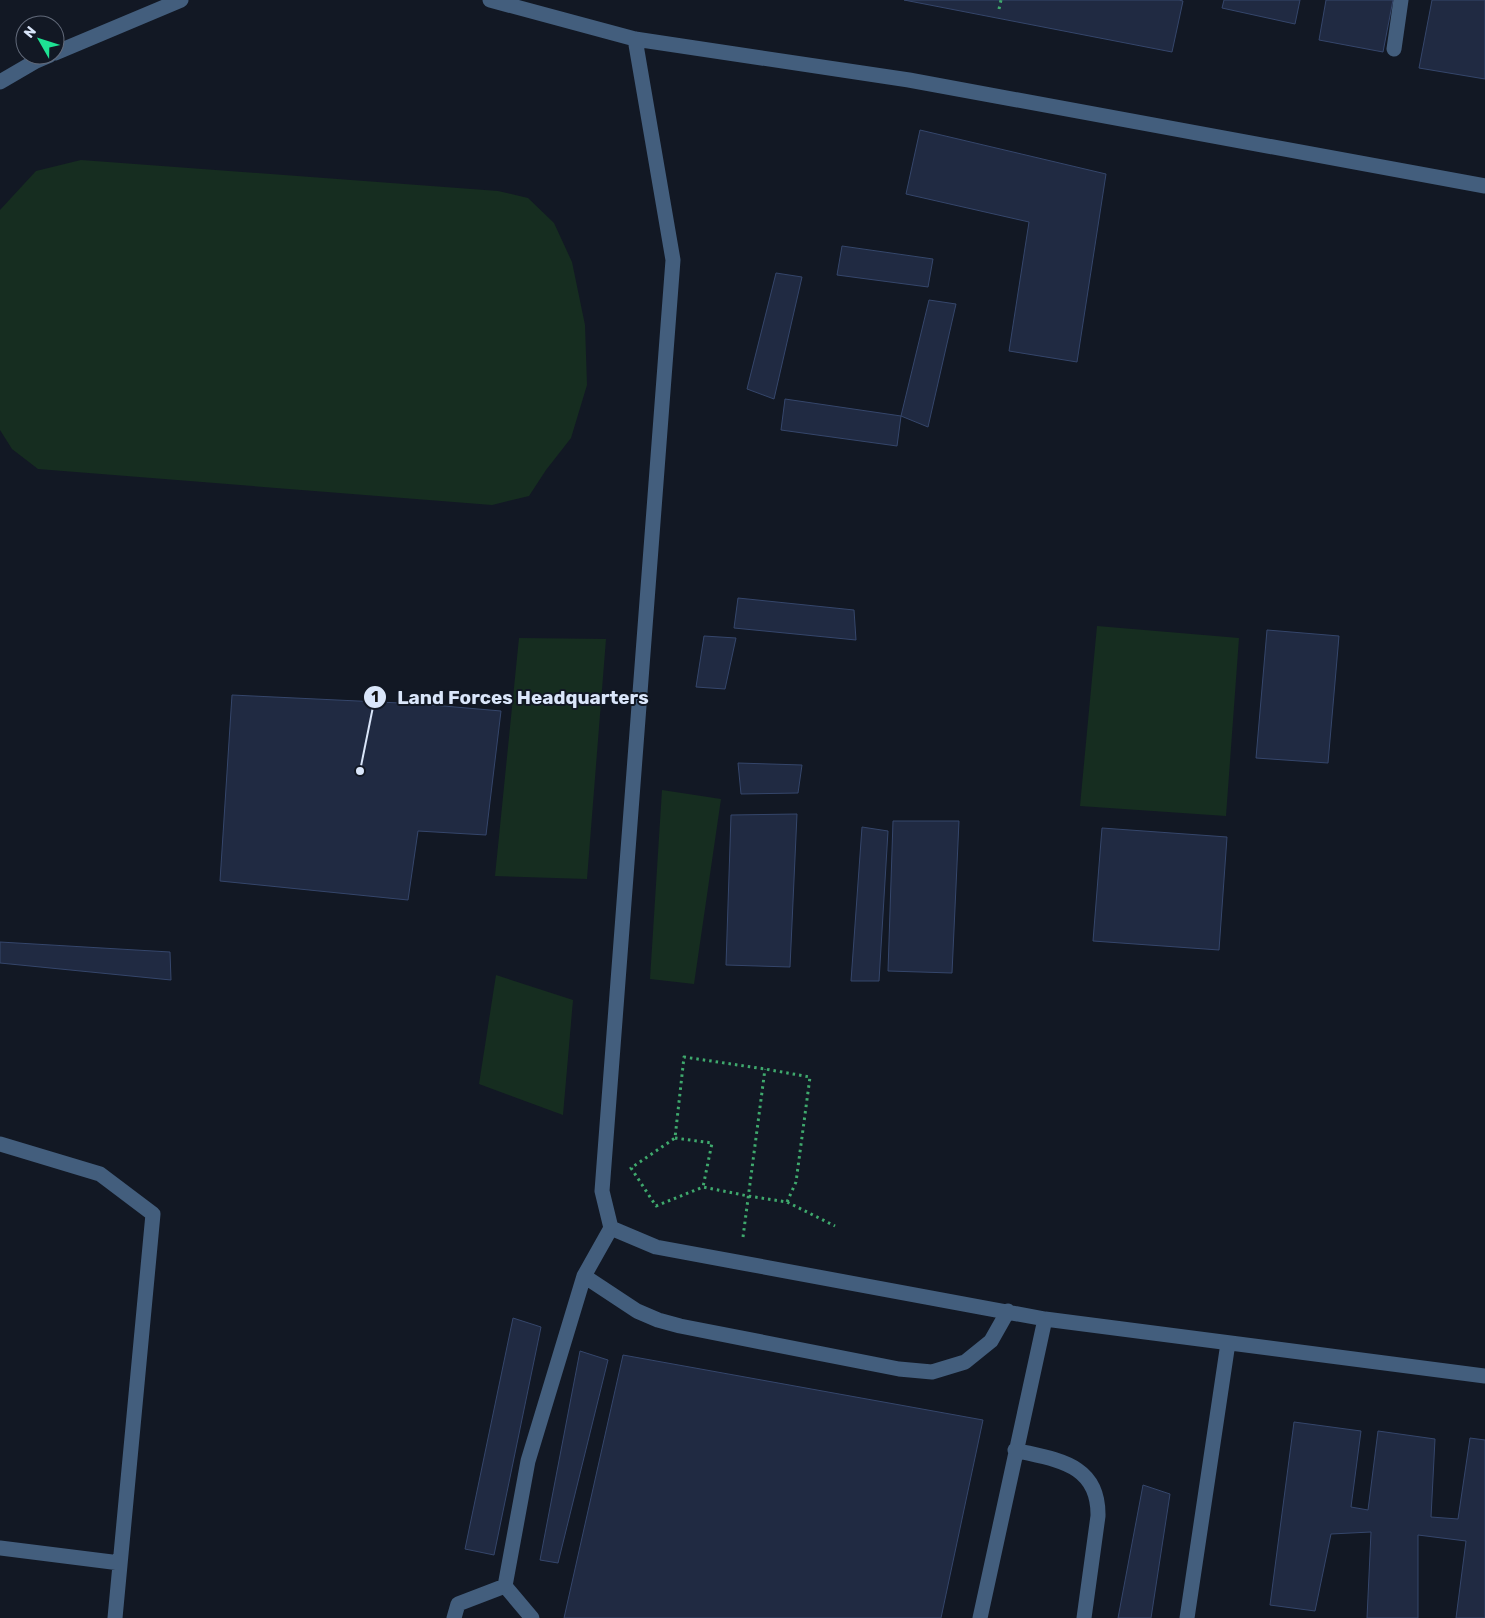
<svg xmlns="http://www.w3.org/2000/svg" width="1485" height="1618" font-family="Rubik,sans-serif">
<rect width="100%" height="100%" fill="#121824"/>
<!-- green -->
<path fill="#162d20" d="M81,160L498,191L528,198L554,223L572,262L585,325L587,385L571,438L546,470L529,496L492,505L38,469L12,449L0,430V210L36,171Z
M1097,626L1239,638L1226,816L1080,806Z
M519,638L606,639L587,879L495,876Z
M662,790L721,799L694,984L650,979Z
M496,975L573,1000L563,1115L479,1084Z"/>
<!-- building -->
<path fill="#202a42" stroke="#35466b" d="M904,0H1179L1183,1L1172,52Z
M1224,0H1300L1295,24L1222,8Z
M1326,0H1393L1383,52L1319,40Z
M1432,0H1485V79L1419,68Z
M920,130L1106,174L1077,362L1009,351L1029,222L906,194Z
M842,246L933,259L928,287L837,275Z
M776,273L802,277L774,399L747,389Z
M929,300L956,304L928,427L901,416Z
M785,399L901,416L897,446L781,430Z
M738,598L854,610L856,640L734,628Z
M1267,630L1339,636L1328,763L1256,758Z
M704,636L736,638L725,689L696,687Z
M232,695L421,704L501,711L486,835L418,831L408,900L220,881Z
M738,763L802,765L798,793L741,794Z
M797,814L790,967L726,965L731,815Z
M893,821H959L952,973L888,971Z
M862,827L888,831L879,981H851Z
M1102,828L1227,837L1219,950L1093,941Z
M0,942L170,952L171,980L0,963Z
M513,1318L541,1327L494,1555L465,1549Z
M580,1351L608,1360L558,1563L540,1560Z
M623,1355L983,1420L941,1618H564Z
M1294,1422L1361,1431L1351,1507L1368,1510L1378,1431L1435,1439L1431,1517L1458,1519L1470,1438L1485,1440V1618H1456L1466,1541L1418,1535V1618H1367L1371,1532L1331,1534L1315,1611L1270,1605Z
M1143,1485L1170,1494L1151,1618H1118Z"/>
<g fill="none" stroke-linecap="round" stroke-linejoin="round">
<!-- path -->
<path stroke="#3fa96d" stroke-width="3" stroke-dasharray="2.5 4" stroke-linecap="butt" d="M999,9L1001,0
M675,1138L712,1143L703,1187
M787,1202L796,1182L810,1077L765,1069L684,1057L675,1138L631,1168L656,1206L703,1187L748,1196L787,1202L835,1226
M743,1237L765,1069"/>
<!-- minor -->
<path stroke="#435e7d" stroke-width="15" d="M490,0L635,39L909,80L1485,186
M635,39L673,260L602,1191L611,1228L656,1247L1045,1319L1485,1376
M1394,49L1401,0
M55,53L181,0
M0,82L36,61L50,55
M0,1144L100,1174L153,1214L115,1618
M584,1276L637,1311L658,1320L680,1326L899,1369L932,1372L965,1362L991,1341L1008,1311
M1015,1450C1056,1460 1099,1463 1098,1516L1084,1618
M0,1548L120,1563
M505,1586L528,1461L584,1276L611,1228
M505,1586L532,1618
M454,1618L458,1604L505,1586
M980,1618L1045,1319
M1187,1618L1228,1343"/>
</g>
<!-- callouts -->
<path fill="none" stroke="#dae6fa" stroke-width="2" d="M360 771L375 697"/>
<g fill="#dae6fa" stroke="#121824" stroke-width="2">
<circle cx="360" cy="771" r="5"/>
<circle cx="375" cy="697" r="12"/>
</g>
<g font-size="15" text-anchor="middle" font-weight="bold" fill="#111">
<text x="375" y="702">1</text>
</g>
<g font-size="19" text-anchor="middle" font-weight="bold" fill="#dae6fa" stroke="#121824" stroke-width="4" stroke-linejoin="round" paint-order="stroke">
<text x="523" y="704">Land Forces Headquarters</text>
</g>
<!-- north arrow -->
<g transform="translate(40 40) rotate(309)"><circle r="24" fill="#121824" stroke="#626a7a"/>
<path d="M0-4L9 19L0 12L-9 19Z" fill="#1ee293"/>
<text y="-8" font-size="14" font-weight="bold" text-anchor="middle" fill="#dae6fa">N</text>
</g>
</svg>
